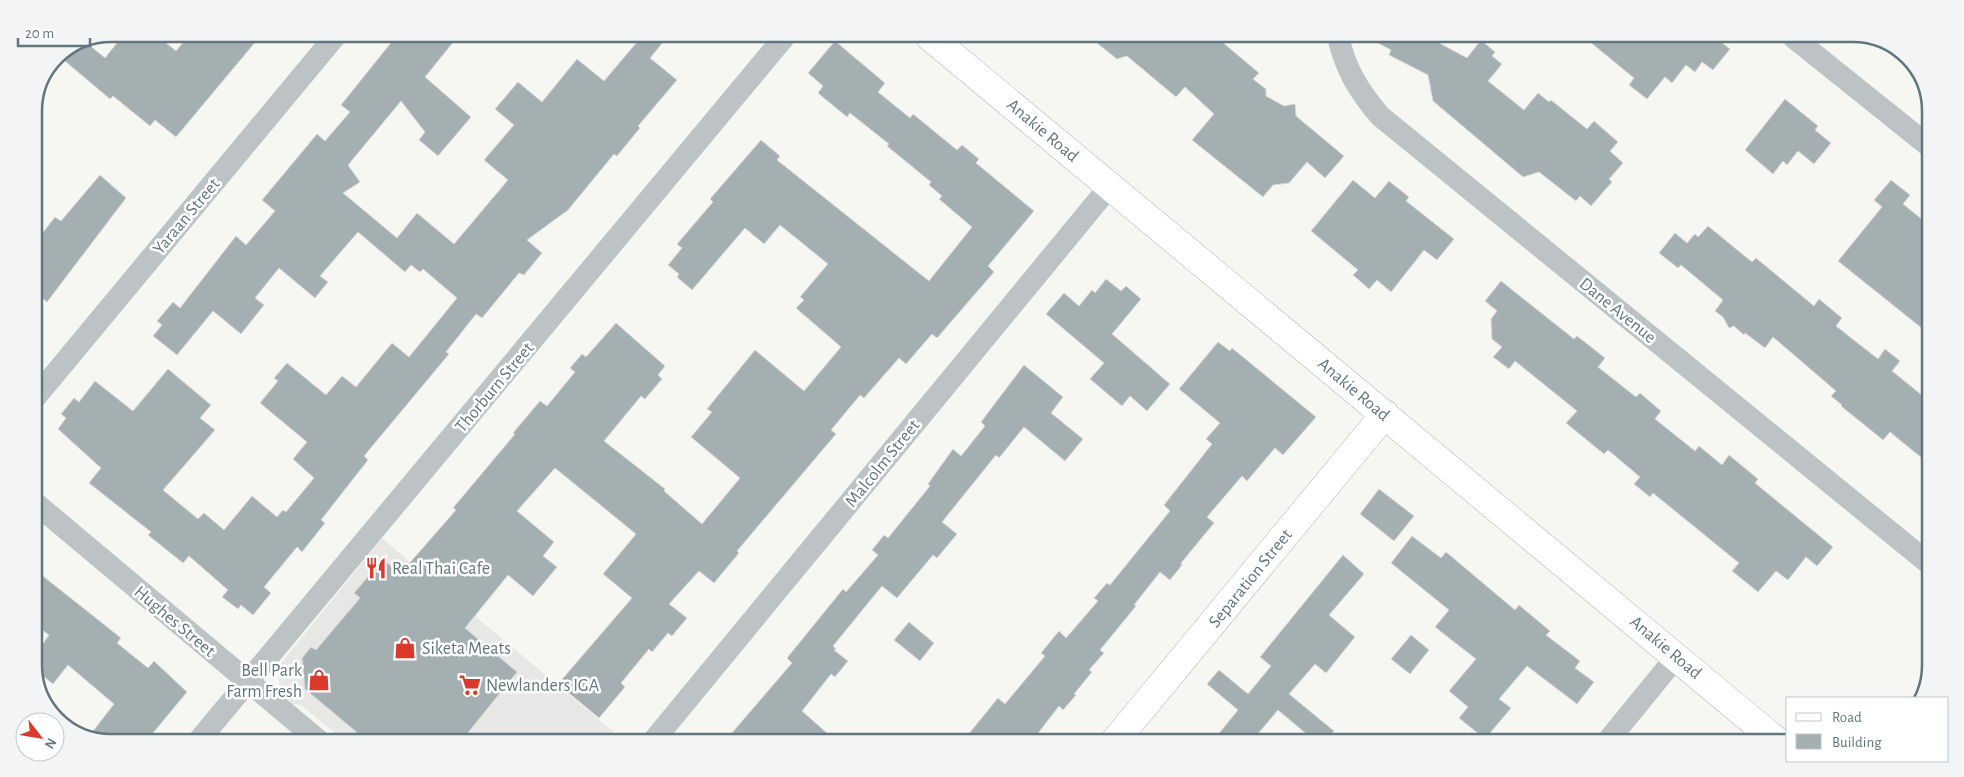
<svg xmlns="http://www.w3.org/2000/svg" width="1964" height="777" font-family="'Alegreya Sans',sans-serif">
<rect width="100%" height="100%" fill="#f6f6f3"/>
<!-- built -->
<path fill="#e7e7e6" d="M382,538L396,550L623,740H343L301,705L291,704L280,689L278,673L282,662Z"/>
<!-- building -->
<path fill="#a4afb2" stroke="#d8d7d6" d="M124,34H155L176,51L190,34H262L176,137L155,120L150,126L113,96L110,99L59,56L88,44L105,58Z
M398,34L459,35L425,77L471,117L438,156L419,140L425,132L401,101L348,165L360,182L343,193L397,238L417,213L454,244L508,180L484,160L514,125L495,109L518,82L542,102L577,59L604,81L643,35H669L650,58L677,80L638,126L640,128L617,156L614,154L568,210L527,240L542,253L524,275L519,273L482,318L476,314L446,352L449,354L364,456L368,460L321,520L325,523L302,552L297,547L264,587L271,593L253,615L241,605L238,609L222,597L228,590L189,556L183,563L148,535L151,532L89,483L101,468L58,429L66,418L61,414L74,398L79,402L95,381L133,411L168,369L211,405L200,418L215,430L163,490L198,519L204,513L224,530L252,496L277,517L283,510L286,512L314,478L293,459L307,442L260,403L278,381L274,378L287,363L326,395L342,376L356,387L392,343L409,357L457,298L423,269L420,272L411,265L405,272L358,232L320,276L328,282L315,298L279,268L255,298L264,305L241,334L213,311L177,355L153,336L162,325L157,321L173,302L180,308L236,236L246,245L275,211L262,200L317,134L325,141L350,112L341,105Z
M1088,36H1215L1259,73L1253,79L1266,89V96L1284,106L1295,104L1296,116L1344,156L1325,178L1307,162L1289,183L1273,185L1263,197L1192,140L1214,114L1185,87L1176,97L1127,56L1117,59Z
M1367,37H1428L1467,58L1481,40L1495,52L1492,56L1502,64L1488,81L1524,110L1538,93L1549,102L1551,100L1587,129L1594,121L1618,142L1610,151L1623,163L1609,179L1612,182L1591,206L1580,196L1576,201L1539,172L1523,177L1433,101L1428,75L1389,55L1391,50Z
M1584,37L1716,38L1730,49L1713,70L1702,62L1695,72L1686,65L1672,83L1665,77L1647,99L1629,85L1634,78Z
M835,41L885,83L878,92L910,118L913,114L957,150L962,145L979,159L976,163L1034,211L988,266L994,272L937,338L932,334L906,364L899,358L864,398L860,395L831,430L836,434L737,551L739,553L714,583L699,571L669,604L687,618L672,636L668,633L652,652L649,649L621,683L625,687L599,718L558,684L632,598L603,574L636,534L555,468L517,511L554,542L543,556L557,567L533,596L508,575L465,628L517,672L462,740H366L305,689L302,658L311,647L316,650L360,598L354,593L383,559L400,574L456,510L453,508L515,434L513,433L540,401L547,406L575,372L570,368L582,354L586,357L616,323L665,366L658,375L662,379L645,399L641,396L604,441L665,489L664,491L702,524L740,478L691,437L712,412L707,409L755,350L804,391L841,347L796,308L804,300L800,297L828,264L780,225L764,244L745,228L692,290L677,277L679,274L668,265L682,248L677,244L713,202L710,199L761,140L780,156L777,160L929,281L972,227L939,199L942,196L929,185L931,182L887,146L889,144L850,113L847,117L818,93L823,86L808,73Z
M1785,99L1818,126L1815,130L1831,143L1814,164L1798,151L1787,165L1783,161L1773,174L1745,150Z
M100,175L126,198L47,302L34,291V244L55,217L61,221Z
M1353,180L1375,198L1389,181L1409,197L1406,201L1454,239L1437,260L1424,250L1391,292L1377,280L1369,289L1353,275L1358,270L1311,231Z
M1891,180L1910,195L1903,204L1929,225L1928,333L1838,261L1882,207L1874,200Z
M1708,226L1752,262L1756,258L1814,306L1819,299L1842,318L1836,326L1878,359L1885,349L1900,361L1892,371L1928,400V463L1890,432L1883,440L1841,406L1842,405L1831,396L1836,391L1773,337L1765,348L1745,333L1744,335L1734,326L1729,328L1723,317L1715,311L1723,300L1681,265L1678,268L1659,253L1675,233L1687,243L1695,234L1698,237Z
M1106,279L1121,291L1126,286L1141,299L1112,334L1170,384L1147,411L1130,396L1122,406L1090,379L1104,363L1046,314L1064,293L1079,306L1092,290L1095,293Z
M1501,281L1574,339L1577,336L1605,358L1598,367L1636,397L1640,393L1661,411L1655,419L1695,451L1699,446L1722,465L1729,455L1758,479L1755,483L1833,547L1817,566L1806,557L1788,580L1776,571L1758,592L1732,571L1739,563L1653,493L1650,497L1634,484L1640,477L1608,450L1604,454L1566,423L1577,411L1515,361L1509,369L1493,357L1502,347L1492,339L1491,319L1497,311L1485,301Z
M1218,342L1230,351L1232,348L1316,417L1283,455L1275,448L1247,481L1242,476L1207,517L1214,523L1181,563L1182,565L1170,580L1160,572L1134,605L1136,606L1100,650L1104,653L1089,670L1092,672L1074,694L1076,695L1063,710L1059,706L1032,741H963L998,698L1005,704L1045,656L1041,653L1059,631L1066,638L1098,601L1094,598L1107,583L1110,585L1170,511L1164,505L1212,444L1206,439L1220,423L1179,389Z
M1024,365L1063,397L1051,413L1083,439L1065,461L1024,427L999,458L996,455L942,522L957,534L937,558L933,555L897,598L882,586L833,646L836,649L834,650L848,661L835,677L831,674L802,711L836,741H725L792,663L787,658L843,589L846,592L878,555L872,550L884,535L888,538L930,486L928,484L953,449L961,456L985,426L981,422Z
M1379,489L1414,516L1394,541L1360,514Z
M1412,536L1441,558L1446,552L1515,610L1519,605L1550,631L1546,635L1580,661L1575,668L1594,682L1577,704L1527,666L1499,699L1511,708L1485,739L1459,718L1468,707L1449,691L1476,659L1435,627L1449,610L1391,563Z
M1343,555L1364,574L1329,615L1355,637L1326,673L1315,664L1289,694L1334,731L1324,742H1316L1278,710L1251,742H1212L1238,710L1207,684L1219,670L1248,694L1271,666L1260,657Z
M34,569L121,638L117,643L148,668L154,661L187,692L148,739H87L114,704L68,665L53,684L34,669V657L49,635L34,624Z
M909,622L934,643L920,661L894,640Z
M1411,635L1429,650L1410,674L1391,659Z"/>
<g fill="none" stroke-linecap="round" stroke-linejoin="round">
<!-- major casing -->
<g stroke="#b1b7ba" stroke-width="29">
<path id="major" d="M929,36L1779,743
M1115,741L1385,414"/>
</g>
<!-- minor -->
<path stroke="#bdc3c5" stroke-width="22" d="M1338,37C1346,70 1358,90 1380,116L1927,562
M1794,38L1930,147
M34,399L337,34
M34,502L318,740
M200,739L786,35
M654,740L1110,186
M1606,743L1677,656"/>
<!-- major -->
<use href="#major" stroke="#fff" stroke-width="28"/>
</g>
<!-- icons -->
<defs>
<g id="restaurant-bare" transform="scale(1.725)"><path d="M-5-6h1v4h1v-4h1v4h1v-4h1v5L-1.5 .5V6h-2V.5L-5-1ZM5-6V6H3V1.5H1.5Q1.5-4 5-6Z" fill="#dc392d" stroke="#fff" stroke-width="2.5" paint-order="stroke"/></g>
<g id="shop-bare" transform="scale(1.725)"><path d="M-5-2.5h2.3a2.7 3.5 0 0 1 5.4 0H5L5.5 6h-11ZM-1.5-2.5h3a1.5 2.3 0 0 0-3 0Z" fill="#dc392d" stroke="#fff" stroke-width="2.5" paint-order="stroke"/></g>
<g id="supermarket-bare" transform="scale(1.725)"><path d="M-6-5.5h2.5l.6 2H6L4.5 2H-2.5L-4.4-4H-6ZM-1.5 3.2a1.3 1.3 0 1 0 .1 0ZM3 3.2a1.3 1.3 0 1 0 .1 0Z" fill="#dc392d" stroke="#fff" stroke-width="2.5" paint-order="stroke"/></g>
</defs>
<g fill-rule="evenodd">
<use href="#restaurant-bare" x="376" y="568"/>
<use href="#shop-bare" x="405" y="648"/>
<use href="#shop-bare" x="319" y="680"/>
<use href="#supermarket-bare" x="470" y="685"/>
</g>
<g text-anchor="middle" stroke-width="5" stroke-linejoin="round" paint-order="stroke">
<!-- street labels -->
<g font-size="18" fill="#62767d" stroke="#fff">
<text transform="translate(1043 130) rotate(40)" y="6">Anakie Road</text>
<text transform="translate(186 216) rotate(-50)" y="6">Yaraan Street</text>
<text transform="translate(1618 310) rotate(39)" y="6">Dane Avenue</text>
<text transform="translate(494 387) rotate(-50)" y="6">Thorburn Street</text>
<text transform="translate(1354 389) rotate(40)" y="6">Anakie Road</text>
<text transform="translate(882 463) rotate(-51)" y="6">Malcolm Street</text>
<text transform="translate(1250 578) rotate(-51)" y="6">Separation Street</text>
<text transform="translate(175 621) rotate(40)" y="6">Hughes Street</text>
<text transform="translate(1666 647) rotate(40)" y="6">Anakie Road</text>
</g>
<!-- poi labels -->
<g font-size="18" fill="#62767d" stroke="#fff" text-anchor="start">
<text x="392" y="574">Real Thai Cafe</text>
<text x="422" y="654">Siketa Meats</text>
<text x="302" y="676" text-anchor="end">Bell Park<tspan x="302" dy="21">Farm Fresh</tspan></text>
<text x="486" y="691">Newlanders IGA</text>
</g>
</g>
<!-- crop -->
<path d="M0 0H1964V777H0ZM111 42H1853A69 69 0 0 1 1922 111V665A69 69 0 0 1 1853 734H111A69 69 0 0 1 42 665V111A69 69 0 0 1 111 42Z" fill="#f2f4f5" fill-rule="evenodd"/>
<path fill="none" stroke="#62767d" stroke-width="2.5" d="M111 42H1853A69 69 0 0 1 1922 111V665A69 69 0 0 1 1853 734H111A69 69 0 0 1 42 665V111A69 69 0 0 1 111 42Z"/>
<!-- legend -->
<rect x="1786" y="697" width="162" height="65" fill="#ffffff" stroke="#c0c8cb"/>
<rect x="1796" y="713" width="25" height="8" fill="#ffffff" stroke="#c0c8cb"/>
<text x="1832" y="722" font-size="15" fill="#62767d">Road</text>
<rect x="1796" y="734" width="25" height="15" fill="#a4afb2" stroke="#c0c8cb"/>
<text x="1832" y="747" font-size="15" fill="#62767d">Building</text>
<!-- north arrow -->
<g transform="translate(40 737) rotate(121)"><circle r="24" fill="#ffffff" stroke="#c0c8cb"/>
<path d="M0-4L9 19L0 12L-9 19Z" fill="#dc392d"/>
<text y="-8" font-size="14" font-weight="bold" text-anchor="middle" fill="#62767d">N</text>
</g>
<!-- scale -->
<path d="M18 38v8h72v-8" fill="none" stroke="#62767d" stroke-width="2.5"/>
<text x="25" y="38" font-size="15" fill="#62767d" stroke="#ffffff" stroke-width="4" paint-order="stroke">20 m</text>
</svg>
